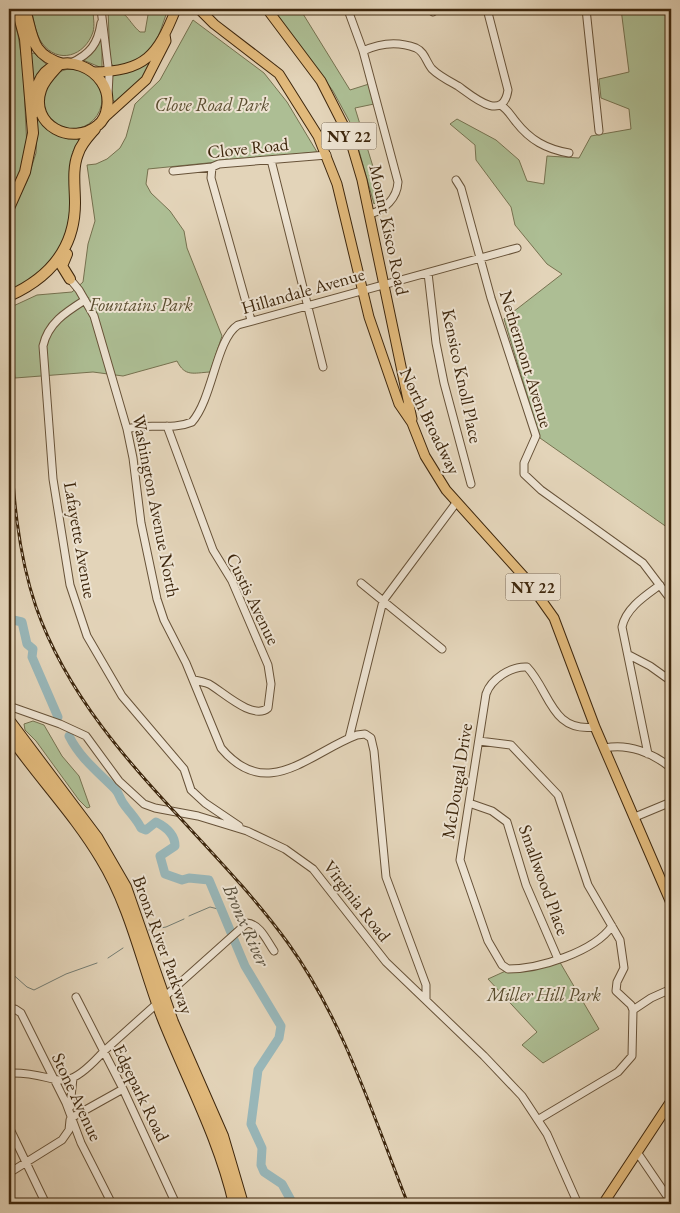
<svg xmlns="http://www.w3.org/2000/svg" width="680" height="1213" font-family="'EB Garamond',serif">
<rect width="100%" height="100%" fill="#e3d4b9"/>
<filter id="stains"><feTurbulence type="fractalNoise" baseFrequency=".004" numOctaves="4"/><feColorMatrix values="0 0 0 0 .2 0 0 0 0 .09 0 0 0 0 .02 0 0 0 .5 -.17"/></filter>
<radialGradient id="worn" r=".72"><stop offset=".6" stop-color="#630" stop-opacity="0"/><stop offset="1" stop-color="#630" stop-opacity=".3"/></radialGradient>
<!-- green -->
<path fill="#adbe94" stroke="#767250" d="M9,9H11L18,35L23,66L27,149L19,176L9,196Z
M31,9H93C93,17 95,25 93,32C85,56 58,65 42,43C35,33 34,20 31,9Z
M108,9C127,9 128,22 140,32H145L149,9H168C154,48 156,55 115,68L110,62Z
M273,9H300L350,90L369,84L374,104L355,108L382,196L374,204L352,126L333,91Z
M621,9H671V530L540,438L504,319L562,274L547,264L515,225L511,207L476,160L475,145L450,124L457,119L496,140L519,160L527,181L544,184L547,156L579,158L591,136L631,129L629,109L601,98L599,79L629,72Z
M193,20L264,73L287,102L317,152L148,169L146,184L151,193L170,211L184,231L187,248L222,336L210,372C193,373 185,377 177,361L123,376L93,372L15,378L9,308L37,295L72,292L83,282L88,244L95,221L87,165L96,164L107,159L120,148L126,137L135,104L160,80Z
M100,41H102V68L83,60Z
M34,53L47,65L32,82L29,54Z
M155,53L144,77L116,102L112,100L111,74Z
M42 99a30 30 0 1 1 60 0a30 30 0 1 1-60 0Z
M38,110L43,121L79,135L82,140C76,187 78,246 36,278C29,283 17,287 9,291V216L27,181L36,153Z
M33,721L44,725L62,756L79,776L90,807L87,808L79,800L36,741L25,730L24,724Z
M558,959L599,1029L543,1063L522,1045L537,1032L488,979L510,969Z"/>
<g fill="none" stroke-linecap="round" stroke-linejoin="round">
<!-- stream -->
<path stroke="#747d74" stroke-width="1" d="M189,916L210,907L222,910
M149,930L166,927L184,919
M108,958L123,948
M9,971L27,987L34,990L66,974L97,963"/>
<!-- river -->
<path stroke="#98b6b8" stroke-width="9" d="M9,619L22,622L27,644L33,649L32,657L58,717
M69,736C80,758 98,772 115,789C119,793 120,799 123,803C129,812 136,818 141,828L146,830L156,822C166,827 175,834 175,846L160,856L165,874L182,880L189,878L209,880L245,966L281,1026L279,1038L258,1070L251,1124L262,1148L261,1165L264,1172L282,1184L293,1204"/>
<!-- minor casing -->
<g stroke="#675238" stroke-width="9">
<path id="minor" d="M101,9L109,75L108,95
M586,9L599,131
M348,10L363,51
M433,12L434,9
M71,63C90,54 98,44 101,23
M500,105C507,108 511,116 516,122C530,140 546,149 569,153
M271,160L323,367
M212,167L211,178L251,320
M173,171L212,167L219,164L327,155
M456,180L461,188L491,298L536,436L524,463V474L541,490L643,563L671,600
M370,214C385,210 397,198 398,182L363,51C380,43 398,41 416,48C425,52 426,62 432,69C439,76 449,81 458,86C471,95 503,124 508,90L487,9
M428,273L436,343L444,383L471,484
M70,279L79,290L94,316L127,429L133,458L141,523L157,599L164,620L186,663L221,748C267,803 309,753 357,735L365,734L371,738L374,751L386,877L426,985V1000
M85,300C66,312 48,323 43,346L53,479L70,585L87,636L122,696L184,769L191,790L205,803L239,826
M167,426L213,550L232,581L268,665L271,684L268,708C253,721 222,691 209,684C204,682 199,681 194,680
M127,429C148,422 171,431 192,422C213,398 216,339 238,325L517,248
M361,583L442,649
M629,655L650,666L671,681
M9,706L60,724L86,736L119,781L144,804L155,808L198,816L247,831L285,849L313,869L386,962L484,1056L522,1096L547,1134L578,1204
M595,727C551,733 550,691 527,667C511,666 491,679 486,694L460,860L488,941L502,965L508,969C539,969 594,952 612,926
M349,738L383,601L456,503
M479,741L511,745L558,795L588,885L620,940L624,968L617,982L616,991L631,1005L633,1010L632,1056L618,1072L539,1119
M605,748C628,743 653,753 671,768
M648,754L622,627C626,608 645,596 660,585
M469,803L492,811L507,822L526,885L558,959
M635,817L671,802
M76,997L123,1089L176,1204
M10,1010L15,1009L21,1013L66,1103L81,1143L112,1204
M633,1010L651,998L671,989
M9,1073C61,1071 59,1101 104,1051L247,923C260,924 267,941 274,951
M70,1107L73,1078
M71,1118L123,1089
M9,1127L46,1204
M637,1152L671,1202
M9,1173L62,1140L69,1130L70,1120"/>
</g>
<!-- major casing -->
<g stroke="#3e270d" stroke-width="11">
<path id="major" d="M199,9L214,24L279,74L318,136L337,184L369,317L399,404L412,423L425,456L446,490L527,580L554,618L595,727L671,903
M267,9L321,81L349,136L362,180L412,419
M93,72C146,71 157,56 176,9
M104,118L146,80L166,41L165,35
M603,1204L671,1101"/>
</g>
<!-- highway casing -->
<g stroke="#3e270d" stroke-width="12">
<path id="highway" d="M25,9C33,37 31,55 63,64
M33,114C34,104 34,94 38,84C54,44 114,68 107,108C106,114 103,121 98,125C72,147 29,125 41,90C44,80 52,73 59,65
M9,208L25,172L33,133L25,39L17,9
M67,254L62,266L70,279
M9,296C49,278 75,249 75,203C75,187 72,169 78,154C81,144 88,137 95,129
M9,720L97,837L126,887L173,1022L223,1136L243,1204
M9,735C38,777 75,815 101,859C131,908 142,965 162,1017C187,1080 219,1138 234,1204"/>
</g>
<!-- minor -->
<use href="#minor" stroke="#ede3d2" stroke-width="7"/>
<!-- major -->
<use href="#major" stroke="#e2ba7c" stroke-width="9"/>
<!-- highway -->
<use href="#highway" stroke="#e2ba7c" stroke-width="10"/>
<!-- rail casing -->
<g stroke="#3e270d" stroke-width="3">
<path id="rail" d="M9,425C13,487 16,548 36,607C84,744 205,829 288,943C344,1021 373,1116 408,1204"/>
</g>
<!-- rail -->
<use href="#rail" stroke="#ede3d2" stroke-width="1" stroke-dasharray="4" stroke-linecap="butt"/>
</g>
<g text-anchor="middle" stroke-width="4" stroke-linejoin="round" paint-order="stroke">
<!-- shield labels -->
<g fill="#ede3d2" stroke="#725f48" stroke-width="1">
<rect x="321.5" y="122.5" width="55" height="27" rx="4"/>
<rect x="505.5" y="573.5" width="55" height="27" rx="4"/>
</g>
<g font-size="16" font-weight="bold" fill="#3e270d">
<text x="349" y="142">NY 22</text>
<text x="533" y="593">NY 22</text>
</g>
<!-- park labels -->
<g font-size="18" font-style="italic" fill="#5a4d2f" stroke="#ede3d2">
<text x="212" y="111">Clove Road Park</text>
<text x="141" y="311">Fountains Park</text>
<text x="544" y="1001">Miller Hill Park</text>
</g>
<!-- street labels -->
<g font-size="18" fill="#3e270d" stroke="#ede3d2">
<text transform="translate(248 148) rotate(-6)" y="6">Clove Road</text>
<text transform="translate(389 230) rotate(78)" y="6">Mount Kisco Road</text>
<text transform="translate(303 291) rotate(-16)" y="6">Hillandale Avenue</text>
<text transform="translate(526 359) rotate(73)" y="6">Nethermont Avenue</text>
<text transform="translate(462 376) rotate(78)" y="6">Kensico Knoll Place</text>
<text transform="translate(430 421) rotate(64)" y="6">North Broadway</text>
<text transform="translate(156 506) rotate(79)" y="6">Washington Avenue North</text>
<text transform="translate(80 540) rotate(80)" y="6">Lafayette Avenue</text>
<text transform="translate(253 599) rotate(64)" y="6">Custis Avenue</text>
<text transform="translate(457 781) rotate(-81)" y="6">McDougal Drive</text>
<text transform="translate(544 880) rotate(70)" y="6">Smallwood Place</text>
<text transform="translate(357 901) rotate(52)" y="6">Virginia Road</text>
<text transform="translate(163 945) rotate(70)" y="6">Bronx River Parkway</text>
<text transform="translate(141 1093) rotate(64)" y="6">Edgepark Road</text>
<text transform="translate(77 1097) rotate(65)" y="6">Stone Avenue</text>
</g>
<!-- water labels -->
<g font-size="19" font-style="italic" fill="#544b38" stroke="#ede3d2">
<text transform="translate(247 925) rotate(66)" y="7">Bronx River</text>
</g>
</g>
<!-- margin -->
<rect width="680" height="1213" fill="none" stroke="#e3d4b9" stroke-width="30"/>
<rect x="10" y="10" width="660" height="1193" fill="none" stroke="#3e270d" stroke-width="2.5"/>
<rect x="15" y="15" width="650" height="1183" fill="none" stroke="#3e270d"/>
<rect width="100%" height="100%" filter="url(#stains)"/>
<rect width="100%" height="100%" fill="url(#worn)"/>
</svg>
